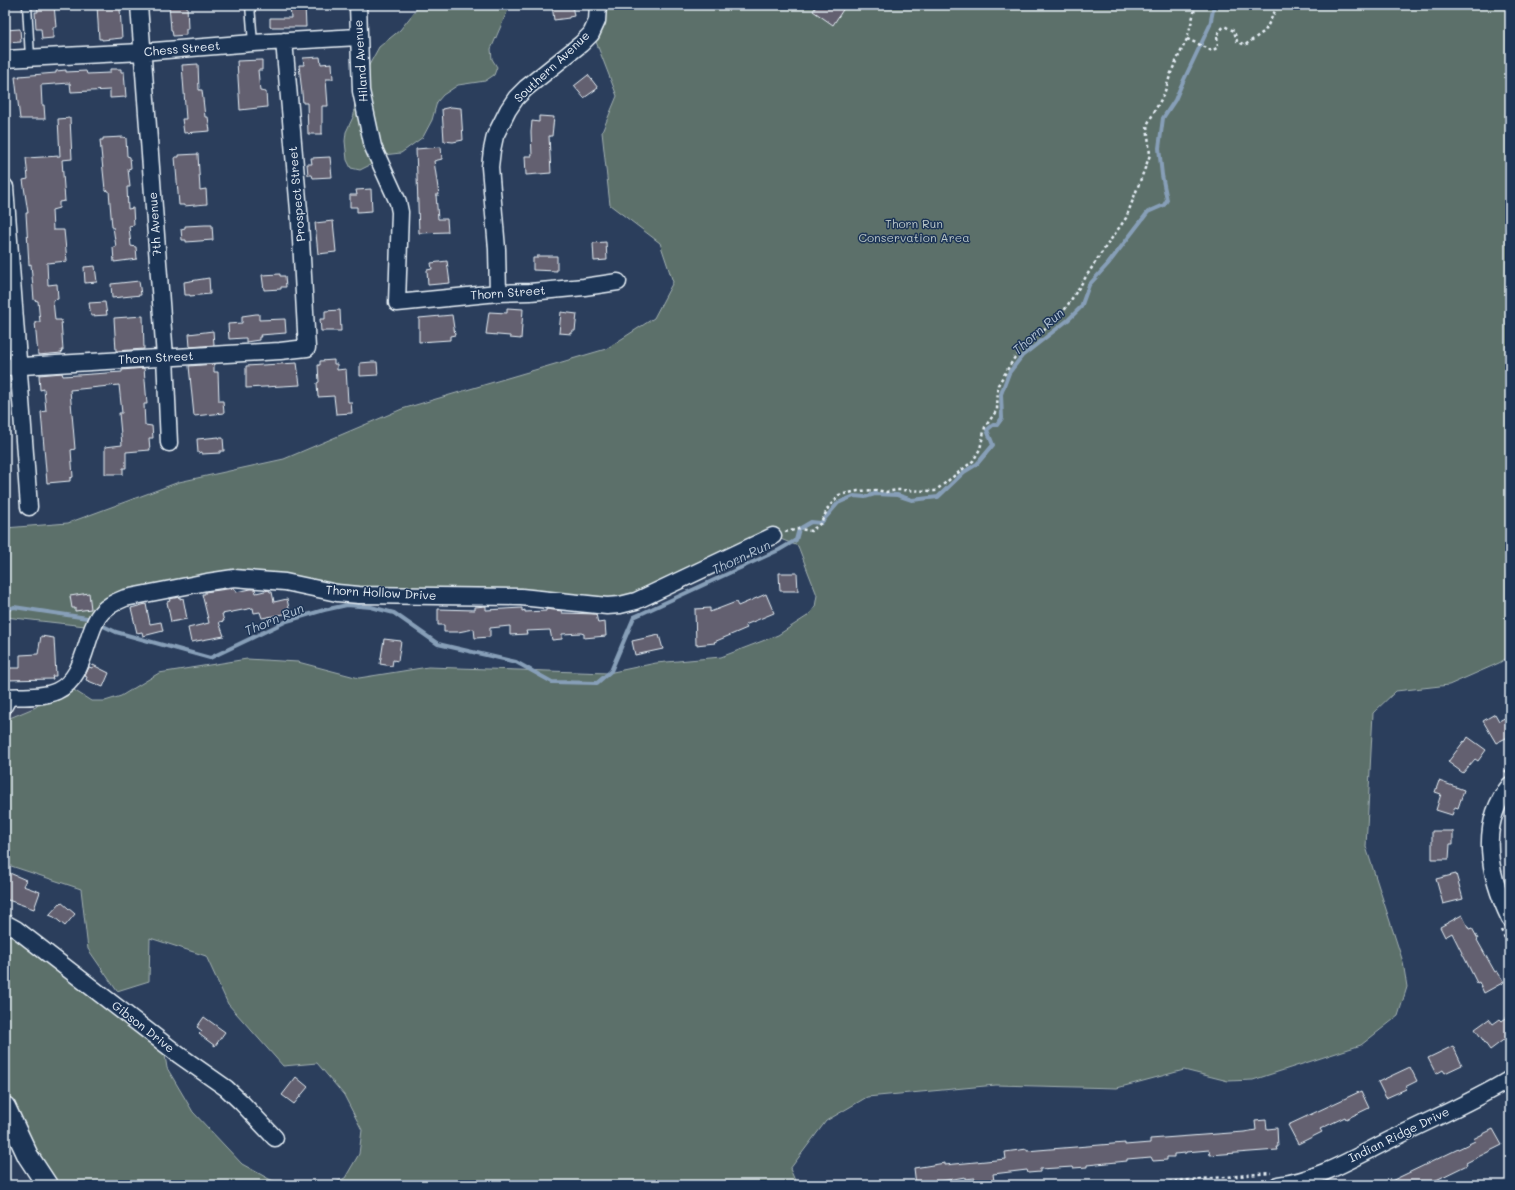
<svg xmlns="http://www.w3.org/2000/svg" width="1515" height="1190" font-family="Mali,sans-serif">
<rect width="100%" height="100%" fill="#2b3e5c"/>
<filter id="ink" filterUnits="userSpaceOnUse"><feTurbulence type="fractalNoise" baseFrequency=".025" numOctaves="2"/><feDisplacementMap in="SourceGraphic" scale="8" xChannelSelector="R" yChannelSelector="G"/><feConvolveMatrix kernelMatrix="1 2 1 2 8 2 1 2 1" color-interpolation-filters="sRGB"/></filter>
<g filter="url(#ink)">
<!-- built -->
<path fill="#3c4862" d="M47,694L36,707L5,720V697Z"/>
<!-- green -->
<path fill="#5b6f6a" stroke="#a2b0b1" d="M420,5H510L491,49L492,59L497,67L494,75L485,81L458,85L443,95L437,102L432,120L423,137L401,153L383,155L376,162L360,170L351,168L347,160L345,141L346,132L354,115L355,97L357,87L379,47L400,30Z
M605,5H1510V656L1499,663L1449,685L1396,691L1373,713L1366,847L1403,962L1407,987L1398,1016L1361,1045L1253,1080L1228,1081L1184,1070L1117,1088L996,1085L867,1097L826,1121L790,1169L797,1185H329L345,1178L359,1154L362,1130L344,1095L317,1063L283,1066L228,1004L206,956L150,938L149,981L117,991L88,949L81,889L5,864V720L36,707L47,694L66,685L91,701H105L121,696L159,673L247,659L298,662L359,678L428,667L608,673L656,663L721,657L778,635L809,615L815,607L817,595L798,546L773,536L636,601L473,597L256,579L125,598L94,627L5,617V528L68,523L179,482L284,459L402,409L606,349L654,318L673,282L660,243L610,205L602,132L617,96L593,34Z
M5,923L163,1043L167,1068L193,1112L242,1164L269,1179L283,1185H47L5,1107Z"/>
<g fill="none" stroke-linecap="round" stroke-linejoin="round">
<!-- stream -->
<path stroke="#879fb8" stroke-width="4" d="M5,611L14,607L87,618L93,621
M99,624L116,632L210,658L287,621L324,610L347,605L371,607L394,613L438,644L516,662L552,682L597,683L611,671L634,617L779,550L796,540L799,529L811,522L821,523L838,503L854,496L865,497L875,494L897,495L912,500L938,497L964,472L977,464L993,445L987,430L993,425H997L1002,418L1001,394L1009,373L1022,356L1068,320L1081,307L1089,285L1108,264L1148,212L1164,205L1167,200L1162,175L1159,148L1163,118L1175,100L1181,86L1210,25L1214,5"/>
</g>
<!-- building -->
<path fill="#646170" stroke="#e8f1f8" d="M37,5H54L56,27H53V38L42,39L41,29H36L35,12H38Z
M97,5H115L116,9H120L122,38L102,40V39H99Z
M169,5H187L188,29H186V35L173,36L172,30H171Z
M290,5H305L306,27H270V18H291Z
M552,5H572L574,16L569,17V18L554,20Z
M817,5H846L833,25L813,11Z
M20,29L21,42L5,43V30Z
M320,57L321,64L332,63L333,79H326L328,106H322V134H308L307,103H303L299,65H304L303,58Z
M262,60V70H258L260,91L266,92L267,107L240,110L237,61Z
M198,64L199,90H202L205,117H208L210,131L184,133L182,119H186L182,65Z
M110,69H121V72H124L126,97L110,98V90L71,92L70,83L41,85L42,105H44L45,119H20L15,77H20L19,76L56,73V71L66,70V72L86,71L87,74L110,73Z
M588,75L598,88L584,98L574,86Z
M451,107L461,108L463,140L453,142L444,141L442,109Z
M539,116L554,117L552,136H549L551,173L526,175L525,156H532L531,132L532,121L539,122Z
M70,118L72,159L62,160L65,201L59,202V208L52,210L53,230H64L67,261L47,263L48,285L57,284L58,299L53,300L55,320H61L63,350H61L62,353L38,355L35,322H40L38,301L34,300L31,264L29,265L26,213H28L23,180L28,179L26,158L60,156L58,119Z
M123,137L126,138L127,156L130,157L131,168L128,169L130,187H127L128,209L133,208L134,225L129,226L131,246L136,247L137,259L114,262L113,247H116L113,227H112L109,191L105,190L100,140H103V138Z
M441,147L442,159L434,161L439,195H436L438,219H447L448,232L419,233L416,149Z
M198,154L200,190L206,189L207,204L184,206V205H179L175,157H179V155Z
M330,157L332,177L313,178L312,175H308L307,164H312L311,158Z
M371,189L372,211L357,212V207H350V195H357L356,190Z
M333,221L336,252L318,254L315,223Z
M205,225H212L213,240L186,242V240H182L181,229L185,228V226Z
M606,242L607,260L594,261L593,243Z
M537,256H557V271L533,270V258H537Z
M447,261L450,283L428,285L427,270L432,269L431,263Z
M95,266L97,282L85,283L84,267Z
M280,274V276H285L286,287H281V289L264,290L262,275Z
M209,278L210,294L190,296V295H185L184,282Z
M139,281L141,295L112,298L111,284Z
M105,302L107,315L91,316L89,303Z
M507,308L523,309L521,339L510,338V336L486,334L489,312L507,313Z
M340,310L341,331H321L320,319H325V311Z
M561,312L577,314L575,331H572V334L559,333Z
M256,314H259V320L285,319L286,333L260,335L261,337H259V340L246,342V338H244L229,339L228,324L242,323V316Z
M452,315L455,335L450,336V340L419,342V318Z
M143,316L144,349L116,351L114,318Z
M213,331L214,345L190,347L189,334Z
M334,360V364H337V370L346,369L348,402H351L352,413L336,414L334,396L318,397L317,383L319,382L318,365H320V361Z
M372,362H377L378,375L360,376V363Z
M297,363L300,385L246,388V366Z
M214,364V372H218L219,401H223L224,413L194,416L189,366Z
M144,368L147,404H144L145,425L152,426L153,438H149L150,450L126,452V468H123V474H105V447L122,445L119,413H122L119,385L70,390L75,449L71,450L73,477L70,478V481L47,483L41,412L46,411L44,389L40,390L39,375L62,373L63,376L122,372V370Z
M219,437V438H223L224,451H220V453L202,454V452L198,453L197,439Z
M779,573H797L798,591H780Z
M234,588L236,592L251,589H255L256,593L269,590L270,592H272L274,602L287,599L290,613L262,618L260,612L254,613L253,608L222,614L224,621L219,622L224,636L191,642L188,628L209,623L202,594H205V592Z
M89,593L91,609L75,611V608H72L70,596Z
M766,594L774,613L745,625L747,628L714,642L715,643L696,645L695,609L710,608V612L736,602L738,606Z
M180,597V599L183,598L187,619L171,622L167,602L170,601L169,599Z
M146,604L150,624L161,622L163,631L143,636L142,632L137,633L131,608Z
M486,606V610L522,608V611L525,610V612L546,611V609L562,611V613L596,614L598,623L605,622L606,636L584,638V634L581,633L562,634V639L552,640L550,630L526,631L527,634L510,635V626L490,628V637L475,638L474,629L458,632H444V625H438V609L475,610V607Z
M659,635L663,649L635,655L632,641Z
M41,636L54,638L56,676H52L53,679L5,680V668H20V655L38,654Z
M384,639L401,641L398,661L393,660L392,666L380,664Z
M93,665L109,673L103,687L86,680L87,677L85,676L89,667L92,668Z
M1495,714L1499,721L1510,715V736L1496,743L1483,721Z
M1468,737L1486,750L1478,761L1475,759L1463,773L1448,762L1464,741L1465,742Z
M1439,781L1464,790L1458,808L1455,807L1452,815L1436,810L1441,794L1435,792Z
M1432,831H1453V844H1450L1449,859H1432Z
M5,871L26,880L23,886L40,892L34,909L5,899Z
M1456,874L1463,899L1443,904L1436,879Z
M61,902L75,914L65,926L54,917L49,915Z
M1462,915L1469,929L1472,928L1478,939L1477,940L1495,972L1497,971L1504,982L1484,993L1479,982L1477,983L1452,933L1445,937L1440,927Z
M1510,1015V1035L1490,1050L1475,1029L1489,1019L1493,1024L1500,1019L1502,1021Z
M204,1017L225,1032L215,1046L199,1034L202,1031L197,1027Z
M1453,1046L1462,1065L1445,1073L1443,1070L1436,1074L1428,1058Z
M1410,1067L1417,1081L1405,1087L1406,1089L1386,1098L1378,1082Z
M296,1077L308,1087L294,1104L282,1095Z
M1361,1091L1369,1108L1346,1119L1345,1117L1320,1129L1322,1132L1298,1144L1288,1125Z
M1266,1120L1267,1129L1277,1128L1278,1147H1276L1277,1150L1210,1155L1209,1150L1186,1152V1153L1174,1154V1157H1167V1160L1153,1161L1151,1157L1127,1159V1161L1087,1165V1167L1073,1168V1167L1040,1169V1172L1028,1173L1027,1170L993,1174L994,1181L975,1183V1178L965,1179V1177L931,1183V1185H916L914,1168L945,1163V1165L1006,1159L1005,1152L1027,1149V1151L1038,1150L1125,1143V1145L1150,1143V1139L1244,1132L1256,1130L1255,1121Z
M1493,1129L1502,1145L1466,1163L1467,1165L1426,1185H1383L1475,1141L1473,1139Z"/>
<g fill="none" stroke-linecap="round" stroke-linejoin="round">
<!-- service casing -->
<g stroke="#e8f1f8" stroke-width="11">
<path id="service" d="M27,5L30,57
M250,5L253,43
M5,712L14,696"/>
</g>
<!-- minor casing -->
<g stroke="#e8f1f8" stroke-width="19">
<path id="minor" d="M139,5L165,357L169,443
M358,5L361,91L373,147L398,202L400,212L397,303L498,293L530,292L584,287L618,282
M5,59L142,52L253,43L358,37
M5,187L29,507
M498,293L497,249L490,167L492,150L495,136L508,110L516,98L526,88L581,44L591,34L597,21L598,5
M5,367L280,351L307,348L300,222L284,41
M5,697C21,696 42,698 57,691C85,678 84,640 98,617C104,607 115,602 125,598L207,582L234,578L285,582L337,593L359,595L521,597L607,606L620,605L636,601L773,536
M1510,785C1478,825 1489,876 1510,919
M5,923L16,929L179,1055L226,1088L242,1103L275,1138
M1278,1185C1320,1180 1358,1155 1396,1137C1434,1118 1474,1101 1510,1079"/>
</g>
<!-- tertiary casing -->
<g stroke="#e8f1f8" stroke-width="23">
<path id="tertiary" d="M5,1107L28,1156L47,1185"/>
</g>
<!-- path -->
<path stroke="#e8f1f8" stroke-width="2.5" stroke-dasharray="3 3" stroke-linecap="butt" d="M1187,39L1207,48L1212,51L1218,47L1217,35L1224,26L1234,31L1237,41L1245,45L1265,31L1278,5
M785,532L799,529L811,531L821,523L828,508L839,495L858,491L876,490L886,492L897,490L935,491L973,461L980,449L985,427L997,410L998,385L1015,357L1032,340L1060,317L1100,255L1126,218L1150,155L1147,125L1164,94L1172,70L1187,39L1196,5
M1505,772L1510,767
M1501,930L1510,948
M1133,1185L1271,1173"/>
<!-- service -->
<use href="#service" stroke="#1d3557" stroke-width="8"/>
<!-- minor -->
<use href="#minor" stroke="#1d3557" stroke-width="16"/>
<!-- tertiary -->
<use href="#tertiary" stroke="#1d3557" stroke-width="20"/>
</g>
</g>
<g text-anchor="middle" stroke-width="3" stroke-linejoin="round" paint-order="stroke">
<!-- street labels -->
<g font-size="12" fill="#e8f1f8" stroke="#1d3557">
<text transform="translate(182 49) rotate(-5)" y="4">Chess Street</text>
<text transform="translate(361 61) rotate(-94)" y="4">Hiland Avenue</text>
<text transform="translate(552 67) rotate(-43)" y="4">Southern Avenue</text>
<text transform="translate(297 194) rotate(-95)" y="4">Prospect Street</text>
<text transform="translate(155 224) rotate(-94)" y="4">7th Avenue</text>
<text transform="translate(508 293) rotate(-4)" y="4">Thorn Street</text>
<text transform="translate(156 358) rotate(-3)" y="4">Thorn Street</text>
<text transform="translate(381 593) rotate(3)" y="4">Thorn Hollow Drive</text>
<text transform="translate(143 1027) rotate(38)" y="4">Gibson Drive</text>
<text transform="translate(1399 1135) rotate(-26)" y="4">Indian Ridge Drive</text>
</g>
<!-- park labels -->
<g font-size="12" fill="#b7c4c6" stroke="#1d3557">
<text x="914" y="228">Thorn Run<tspan x="914" dy="14">Conservation Area</tspan></text>
</g>
<!-- water labels -->
<g font-size="13" font-style="italic" fill="#b0c1d3" stroke="#1d3557">
<text transform="translate(1038 331) rotate(-41)" y="5">Thorn Run</text>
<text transform="translate(741 557) rotate(-25)" y="5">Thorn Run</text>
<text transform="translate(274 619) rotate(-23)" y="5">Thorn Run</text>
</g>
</g>
<!-- margin -->
<rect width="1515" height="1190" fill="none" stroke="#1d3557" stroke-width="20"/>
<rect x="10" y="10" width="1495" height="1170" fill="none" stroke="#e8f1f8" stroke-width="1.5" filter="url(#ink)"/>
</svg>
